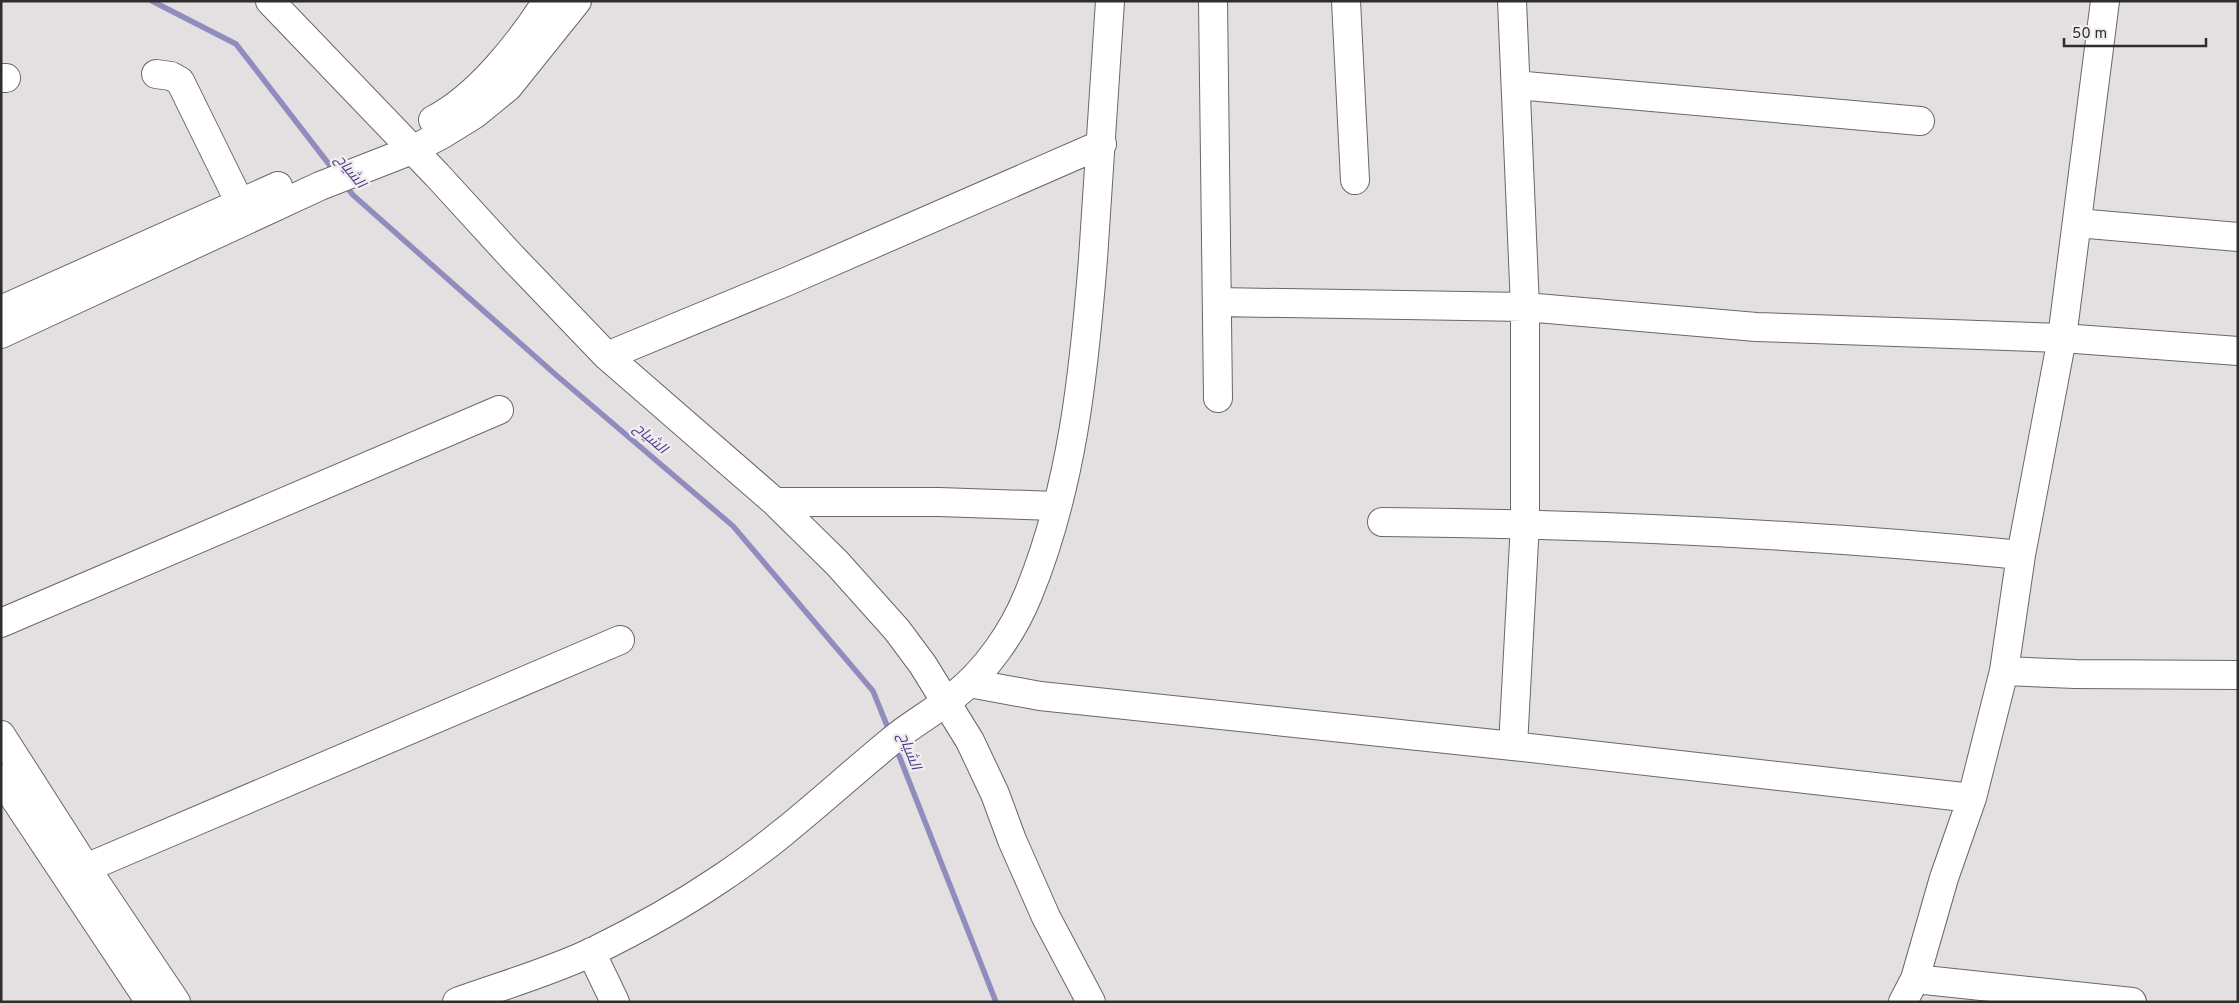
<svg xmlns="http://www.w3.org/2000/svg" width="2239" height="1003" font-family="Overpass,Cairo,sans-serif">
<rect width="100%" height="100%" fill="#e4dfe1"/>
<g fill="none" stroke-linecap="round" stroke-linejoin="round">
<!-- stream -->
<path stroke="#908cbe" stroke-width="5.5" d="M152,1L236,44L335,172
M345,185L353,195L556,375L733,526L873,691L890,733
M896,748L996,1002"/>
<!-- minor casing -->
<g stroke="#6a6768" stroke-width="30">
<path id="minor" d="M270,1L437,175L512,257L607,356L775,502L837,563L897,630L923,665L970,741L995,794L1012,840L1046,917L1091,1002
M1213,1L1218,398
M1346,1L1355,180
M1512,1L1525,307V523L1513,746
M156,74L171,76L180,81L240,203
M1,78H6
M1516,85L1920,121
M2077,223L2238,237
M1218,302L1525,307L1756,327L2062,338L2238,351
M607,356L788,281L1102,144
M775,502H939L1056,506
M1382,522C1595,524 1809,534 2021,555
M1,623L499,410
M2004,671L2075,674L2238,675
M969,683L1040,696L1513,746L1972,798
M86,868L620,640
M591,952L615,1002
M1915,979L2132,1002
M457,1002C501,986 553,971 594,951C637,930 680,906 720,879C781,839 834,788 890,742C910,725 934,712 954,696C986,671 1013,632 1028,595C1072,489 1084,372 1093,259C1099,173 1105,87 1110,1
M1903,1002L1915,979L1944,878L1972,798L2004,671L2021,555L2062,338L2105,1"/>
</g>
<!-- major casing -->
<g stroke="#6a6768" stroke-width="30">
<path id="major" d="M433,120C478,97 520,43 547,1
M1,310L278,186
M1,334L320,186L412,150L441,135L475,114L508,87L577,1
M1,735L86,868L176,1002
M1,778L150,1002"/>
</g>
<!-- minor -->
<use href="#minor" stroke="#fff" stroke-width="28"/>
<!-- major -->
<use href="#major" stroke="#fff" stroke-width="28"/>
</g>
<g text-anchor="middle" stroke-width="5" stroke-linejoin="round" paint-order="stroke">
<!-- water labels -->
<g font-size="15" font-style="italic" fill="#4b3d8f" stroke="#f1edee">
<text transform="translate(351 171) rotate(51)" y="5">الشياح</text>
<text transform="translate(651 438) rotate(41)" y="5">الشياح</text>
<text transform="translate(910 751) rotate(68)" y="5">الشياح</text>
</g>
</g>
<!-- border -->
<rect width="2239" height="1003" fill="none" stroke="#2e2d2d" stroke-width="5"/>
<!-- scale -->
<path d="M2064 38v8h142v-8" fill="none" stroke="#2e2d2d" stroke-width="2.5"/>
<text x="2072" y="38" font-size="15" fill="#2e2d2d" stroke="#f1edee" stroke-width="4" paint-order="stroke">50 m</text>
</svg>
